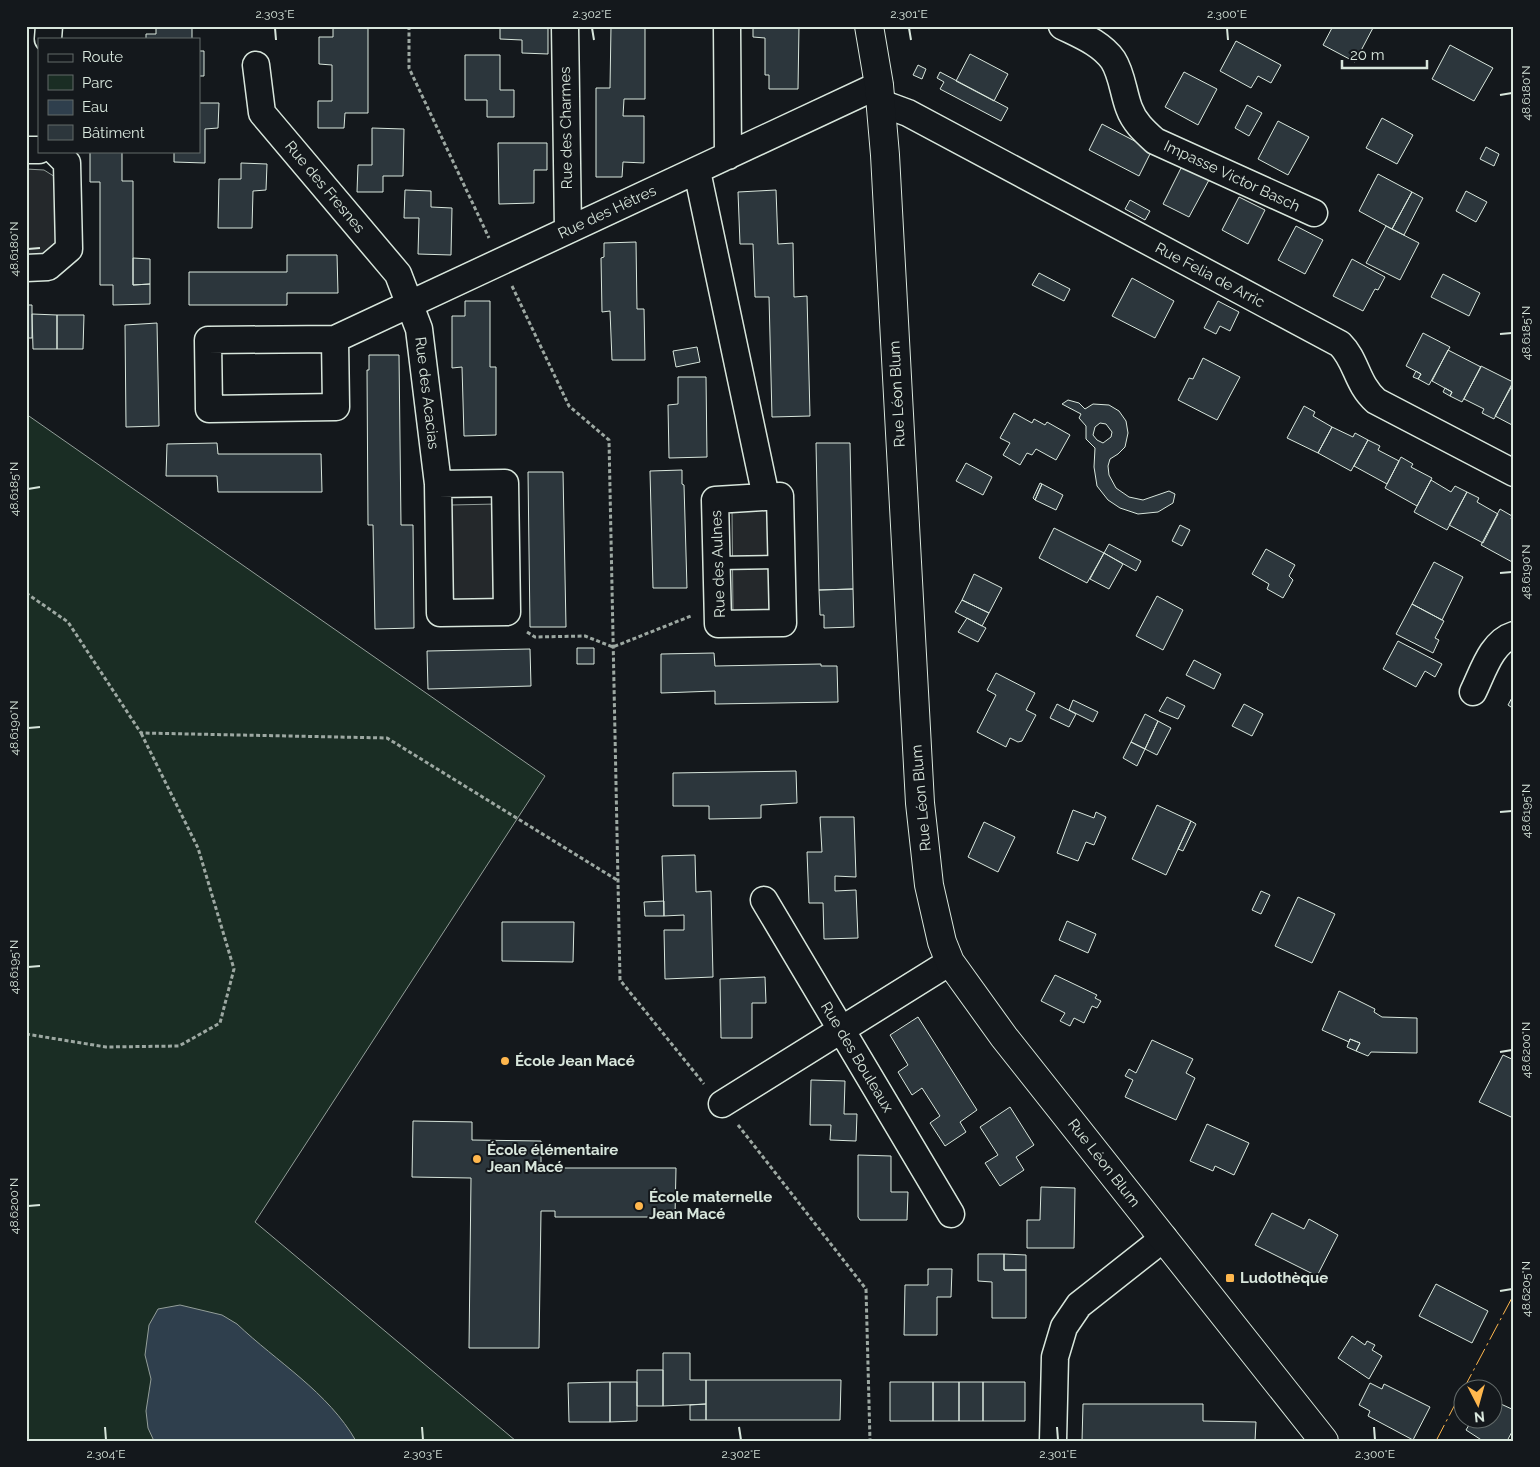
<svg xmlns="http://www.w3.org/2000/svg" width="1540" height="1467" font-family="Raleway,sans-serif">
<rect width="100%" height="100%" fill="#14181c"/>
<!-- green -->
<path fill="#1a2d24" stroke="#939e99" d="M26,414L545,776L255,1222L516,1441H26Z"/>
<!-- parking -->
<path fill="#24282b" stroke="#939e99" d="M26,169L44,170L60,180V248L44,258L26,257Z
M497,504L499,602L453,603L451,505Z
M770,510L773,616H733L732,511Z"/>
<!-- water -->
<path fill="#2f3f4d" stroke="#939e99" d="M180,1305L222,1315L237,1324C277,1362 328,1392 356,1441H154L148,1428L146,1411L151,1379L145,1355L149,1325L158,1309Z"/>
<!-- building -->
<path fill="#2c363c" stroke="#d8e6dc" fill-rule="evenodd" d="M156,26H192V39H146V34H156Z
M333,26H368V113H345L344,128H318V101H332V65L319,64V37H333Z
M500,26L548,28V54L522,53V40L500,39Z
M611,26H645V99H624L623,116H644V163L623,162L622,177H596V88H610Z
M753,26H799L798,89H769V75H765V38L753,37Z
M1333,26H1374L1355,62L1323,45Z
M1236,41L1281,65L1271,83L1258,76L1251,88L1220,71Z
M1450,45L1493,68L1474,101L1432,79Z
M199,51H204V76H199Z
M970,54L1008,74L994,101L956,81Z
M465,55H500V90H514V117H487V100H465Z
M918,65L926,69L922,79L913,75Z
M940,72L1008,108L1001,121L940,89L944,82L937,78Z
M1184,72L1217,89L1198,125L1165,107Z
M199,103H219L218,128L205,129V163L174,162V151H199Z
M1247,105L1262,113L1249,136L1235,128Z
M1382,118L1413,135L1397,164L1366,148Z
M1278,121L1309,137L1288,175L1258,159Z
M1102,124L1152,150L1139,176L1089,150Z
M372,128L404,129L403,176H383V192H357L358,165H372Z
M498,143H547V170H534V203L499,204Z
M1486,147L1499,154L1494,166L1480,159Z
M90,151H122V181H133V285L150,284V304L113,305V285H100V182H90Z
M241,163L267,164L266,190L253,191L252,228H218L219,179H241Z
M1182,166L1209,180L1189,217L1163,204Z
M1378,174L1412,192L1392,229L1359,211Z
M405,190L431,191V207L452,208L451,255L418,254L419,218H404Z
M776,190L778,244L793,243L794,297L807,296L810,416L772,417L769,297H755L753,244H740L738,192Z
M1466,191L1487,202L1476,222L1456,211Z
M1412,192L1423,198L1404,235L1392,229Z
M1239,197L1265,210L1248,244L1222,230Z
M1130,200L1150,211L1145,220L1125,209Z
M1296,226L1323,240L1305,274L1278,260Z
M1386,226L1419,243L1400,280L1366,263Z
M636,242L637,309H644L645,360H612L610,311L602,312L601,258L604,257V243Z
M287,255H337L338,293H287V305H189V272H287Z
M133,258L150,259V284L133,285Z
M1352,259L1385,277L1378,290L1375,289L1363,311L1333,296Z
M1039,273L1070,289L1064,301L1032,285Z
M1443,274L1480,293L1469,316L1431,297Z
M1132,278L1174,301L1155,338L1112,316Z
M465,301H490V367H496V435L464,436L462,367L452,368V316H465Z
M1218,301L1239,312L1230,331L1220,326L1216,334L1204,328Z
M26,305H32V338H26Z
M32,314L57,315V349H33Z
M57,315H84L83,349H57Z
M157,323L159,426L126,427L125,325Z
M1423,333L1450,347L1429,385L1418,379L1421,374L1406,366Z
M697,347L700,362L676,367L673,351Z
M1448,350L1481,367L1462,402L1450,396L1452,392L1432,381Z
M369,355H399L401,525H413L414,628L375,629L373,525H368L367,370H369Z
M1203,358L1240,377L1217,420L1178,400L1189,378L1193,379Z
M1481,366L1513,382L1494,419L1482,413L1484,409L1464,399Z
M1416,371L1421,374L1418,379L1413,377Z
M678,377H706L707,457L669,458L668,405L678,404Z
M1513,384H1514V426L1495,416Z
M1445,388L1452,392L1450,396L1443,392Z
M1068,400L1079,403L1085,409L1093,404L1109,405L1119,411L1126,421L1128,433L1125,447L1118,454L1110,459L1108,466L1109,475L1116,488L1129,497L1143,500L1169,491L1175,494L1173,503L1158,512L1138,514L1120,508L1108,500L1097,486L1094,467L1095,448L1086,439V426L1079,418L1081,414L1062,404ZM1100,423L1106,424L1112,432L1111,437L1103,443L1097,440L1093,435L1095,427Z
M1304,406L1315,412L1313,416L1332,427L1318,453L1287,438Z
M1014,413L1032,423L1034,419L1045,425L1047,422L1070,435L1056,460L1036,449L1032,455L1027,453L1020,465L1003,455L1010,443L1000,438Z
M1332,427L1353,437L1355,433L1368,440L1351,471L1318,453Z
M1368,440L1380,446L1378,450L1399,461L1387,484L1354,466Z
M217,443L218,454H321L322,492H218L217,476H166L167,444Z
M816,443H850L853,589L819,590Z
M1401,457L1413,464L1411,467L1432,478L1417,506L1385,488Z
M966,463L992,477L983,495L956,481Z
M682,470V484L684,485L687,588H653L650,471Z
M528,472H563L566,627H530Z
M1431,480L1451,492L1455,486L1467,492L1447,530L1414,512Z
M1040,483L1042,484L1035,500L1033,498Z
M1042,484L1063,495L1056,510L1035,500Z
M1467,492L1479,498L1477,502L1498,514L1483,543L1449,525Z
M1500,509L1512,516L1511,519L1514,520V563L1481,545Z
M1180,525L1190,530L1182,546L1172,541Z
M1054,528L1104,553L1087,583L1039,558Z
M1109,544L1141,561L1136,571L1104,553Z
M1266,549L1295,565L1289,576L1293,580L1283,598L1267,589L1269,584L1252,574Z
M1104,553L1123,564L1109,589L1090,579Z
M1434,562L1463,577L1442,620L1412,604Z
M974,574L1002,588L989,613L962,600Z
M853,589L854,627L824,628V615H820L819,590Z
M1157,596L1183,610L1163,650L1136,636Z
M962,600L989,613L982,626L955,612Z
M1412,604L1444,621L1435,638L1439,640L1433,653L1396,634Z
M967,618L986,628L978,642L958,632Z
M1398,641L1442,664L1435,677L1425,671L1416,687L1383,669Z
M577,648H594V664H577Z
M530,649L531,686L428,689L427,651Z
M714,653L715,666L821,664V666H837L838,702L715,704V691L661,693V654Z
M1194,660L1221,674L1214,689L1186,675Z
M996,673L1035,693L1026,710L1036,715L1022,741L1018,742L1010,738L1006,747L977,732L996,695L987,690Z
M1514,694V709L1508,705Z
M1167,697L1185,706L1178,719L1159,711Z
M1073,700L1098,712L1093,722L1069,710Z
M1057,704L1076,714L1069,727L1050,718Z
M1244,704L1263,714L1252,736L1232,726Z
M1145,714L1158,721L1145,749L1131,742Z
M1158,721L1171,728L1157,755L1145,749Z
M1131,742L1145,749L1137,766L1123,758Z
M796,771L797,803L761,805V818L709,819V806H673V773Z
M1157,805L1191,821L1166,875L1132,859Z
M1073,810L1094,818L1096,812L1106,817L1094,845L1086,842L1078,861L1057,853Z
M820,817H854L856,877L835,876V891L856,890L858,938L824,939L823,903H809L807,852H822Z
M1191,821L1196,824L1183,851L1178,849Z
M984,822L1015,837L998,872L968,857Z
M695,855L696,892L711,891L713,977L665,979L664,930H684V915L664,916L662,856Z
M1261,891L1270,895L1261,914L1252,910Z
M1298,897L1335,914L1312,963L1275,946Z
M664,901V916H645L644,902Z
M1067,921L1096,934L1088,953L1059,940Z
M502,922H574L573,962L502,961Z
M1055,975L1097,995L1095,998L1101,1001L1097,1008L1092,1006L1084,1023L1074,1018L1070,1026L1060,1021L1065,1013L1041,1001Z
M765,977L766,1003H752V1038H721L720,979Z
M1339,991L1375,1009L1374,1012L1382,1017L1417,1018V1053L1371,1052L1368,1056L1356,1051L1360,1043L1350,1039L1349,1042L1322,1030Z
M918,1017L977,1110L960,1122L966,1132L945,1146L930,1123L940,1116L922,1088L912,1095L898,1072L908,1065L890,1035Z
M1350,1039L1360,1043L1356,1051L1347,1047Z
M1152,1040L1193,1059L1186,1073L1195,1078L1176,1120L1125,1097L1133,1080L1125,1076L1129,1069L1136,1073Z
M1503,1055L1514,1060V1112L1511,1117L1479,1102Z
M811,1080L845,1081L844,1114H857L856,1141L830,1140L831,1125H810Z
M1010,1107L1034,1145L1016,1157L1024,1170L1000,1186L985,1163L998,1155L980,1127Z
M413,1121L472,1122V1140L541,1141V1171H555L556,1168H676L675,1217H555V1211H541L539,1348H469L471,1178L412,1177Z
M1207,1124L1249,1143L1234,1175L1215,1166L1213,1171L1190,1161Z
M858,1155L891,1156V1192H908L907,1220H860L858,1217Z
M1041,1187L1075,1188L1074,1248H1027V1220H1040Z
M1272,1213L1304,1229L1309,1219L1338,1235L1317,1276L1255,1245Z
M978,1254H1004V1270H1026V1318H992V1282L978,1281Z
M1004,1254L1026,1255V1270H1004Z
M928,1269H952L951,1297H937V1335H904L905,1285H928Z
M1436,1284L1488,1311L1472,1343L1419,1316Z
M1352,1336L1365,1345L1367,1341L1375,1345L1372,1350L1382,1356L1369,1379L1338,1358Z
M663,1353H690V1380H706V1404L663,1406Z
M637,1370H663V1406H637Z
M706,1380H841L840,1420H706Z
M610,1382V1422H569L568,1383Z
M610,1382H637V1421L610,1422Z
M890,1382H933V1421H890Z
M933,1382H959V1421H933Z
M959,1382H983V1421H959Z
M983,1382H1025V1421H983Z
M1370,1383L1382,1389L1384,1384L1430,1407L1413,1440L1368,1416L1370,1411L1359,1405Z
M1492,1400L1514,1410V1428L1507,1441H1483L1466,1430L1472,1420H1492Z
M706,1404V1420H690V1405Z
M1083,1404H1203V1421L1256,1422L1255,1441H1082Z"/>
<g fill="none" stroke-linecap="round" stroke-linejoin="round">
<!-- service casing -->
<g stroke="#d8e6dc" stroke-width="15">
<path id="service" d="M717,563L782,562"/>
</g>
<!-- minor casing -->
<g stroke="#d8e6dc" stroke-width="29">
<path id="minor" d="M565,26L568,230
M727,26L728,156
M1062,26C1080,35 1101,43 1113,60C1122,74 1123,92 1129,108C1134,122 1144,131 1155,141L1314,213
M48,39L49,26
M256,65L262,113L398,274L419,329L438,484L440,613L507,612L505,483L438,484
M881,103L908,113L1340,344C1357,361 1356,383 1376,401L1514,473
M26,150H39
M697,171L766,497
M26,268L48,267L69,249L67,163L55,151
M335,339L336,407L209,409L208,340L335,339L879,85
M780,496L783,623L718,624L715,500Z
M1473,692C1483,672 1491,642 1514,635
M764,900L951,1214
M722,1104L950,962
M1053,1441L1055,1357L1064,1327L1079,1305L1164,1238"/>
</g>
<!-- secondary casing -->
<g stroke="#d8e6dc" stroke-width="30">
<path id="secondary" d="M869,26L879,85L885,155L920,803L929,885L942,942L950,962L1004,1037L1324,1441"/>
</g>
<!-- path -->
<path stroke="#9da8a2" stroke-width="3" stroke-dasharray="4 2.5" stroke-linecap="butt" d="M409,26V68L489,238
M512,286L569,406L609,440L620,980L704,1084
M26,593L68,622L141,733L387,738L617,880
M527,632L535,637L585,636L613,647L691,616
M26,1034L106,1047L179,1046L220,1023L234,969L198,848L141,733
M738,1125L866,1289L870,1441"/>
<!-- service -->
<use href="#service" stroke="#14181c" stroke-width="12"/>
<!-- minor -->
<use href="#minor" stroke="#14181c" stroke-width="26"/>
<!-- secondary -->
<use href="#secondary" stroke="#14181c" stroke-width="28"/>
<!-- power -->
<path stroke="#ffb74d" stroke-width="1" stroke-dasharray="18 4 2.5 4" stroke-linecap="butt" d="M1463,1390L1514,1294
M1436,1441L1462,1391"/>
</g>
<!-- ticks -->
<path fill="none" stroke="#d8e6dc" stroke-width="2" d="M275,28L276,40M592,28L594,40M909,28L911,40M1227,28L1228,40M1500,95L1512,93M28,249L40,248M1500,334L1512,333M28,489L40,487M1500,573L1512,572M28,728L40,727M1500,812L1512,811M28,967L40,966M1500,1052L1512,1050M28,1206L40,1205M1500,1291L1512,1289M105,1427L106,1440M422,1427L423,1440M739,1427L741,1440M1057,1427L1058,1440M1374,1427L1375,1440"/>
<!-- markers -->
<g fill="#ffb74d" stroke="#14181c" stroke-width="2">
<circle cx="505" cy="1061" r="5"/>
<circle cx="477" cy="1159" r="5"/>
<circle cx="639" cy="1206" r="5"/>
<rect x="1225" y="1273" width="10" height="10" rx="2.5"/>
</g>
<g text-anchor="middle" stroke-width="4" stroke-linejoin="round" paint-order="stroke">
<!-- street labels -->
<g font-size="15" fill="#d8e6dc" stroke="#14181c">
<text transform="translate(566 128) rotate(-91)" y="5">Rue des Charmes</text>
<text transform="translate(1232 176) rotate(25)" y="5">Impasse Victor Basch</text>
<text transform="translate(325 187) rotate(50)" y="5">Rue des Fresnes</text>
<text transform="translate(607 212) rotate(-25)" y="5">Rue des Hêtres</text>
<text transform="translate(1210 275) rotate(28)" y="5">Rue Felia de Arric</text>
<text transform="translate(427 393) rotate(83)" y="5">Rue des Acacias</text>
<text transform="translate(897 394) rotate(-93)" y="5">Rue Léon Blum</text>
<text transform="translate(718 564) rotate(-92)" y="5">Rue des Aulnes</text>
<text transform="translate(921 798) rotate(-95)" y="5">Rue Léon Blum</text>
<text transform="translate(857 1057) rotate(59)" y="5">Rue des Bouleaux</text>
<text transform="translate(1104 1163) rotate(52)" y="5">Rue Léon Blum</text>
</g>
<!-- poi labels -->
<g font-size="15" font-weight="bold" fill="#d8e6dc" stroke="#14181c" text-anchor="start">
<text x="515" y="1066">École Jean Macé</text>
<text x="487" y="1155">École élémentaire<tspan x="487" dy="17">Jean Macé</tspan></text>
<text x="649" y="1202">École maternelle<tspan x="649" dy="17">Jean Macé</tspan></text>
<text x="1240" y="1283">Ludothèque</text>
</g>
</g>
<!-- border -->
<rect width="1540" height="1467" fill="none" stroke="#14181c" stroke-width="55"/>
<!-- legend -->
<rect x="38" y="38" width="162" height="115" fill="#14181c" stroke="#626a69"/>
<rect x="48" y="54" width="25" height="8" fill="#14181c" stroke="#626a69"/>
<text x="82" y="62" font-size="15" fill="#d8e6dc">Route</text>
<rect x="48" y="75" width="25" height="15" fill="#1a2d24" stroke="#626a69"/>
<text x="82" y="88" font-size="15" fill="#d8e6dc">Parc</text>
<rect x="48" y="100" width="25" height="15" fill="#2f3f4d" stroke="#626a69"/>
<text x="82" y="112" font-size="15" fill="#d8e6dc">Eau</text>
<rect x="48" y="125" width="25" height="15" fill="#2c363c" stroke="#626a69"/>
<text x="82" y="138" font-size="15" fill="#d8e6dc">Bâtiment</text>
<!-- north arrow -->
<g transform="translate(1478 1404) rotate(174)"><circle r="24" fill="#14181c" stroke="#626a69"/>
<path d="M0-4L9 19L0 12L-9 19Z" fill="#ffb74d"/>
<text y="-8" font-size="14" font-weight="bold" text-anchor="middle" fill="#d8e6dc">N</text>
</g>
<!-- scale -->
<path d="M1342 60v8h85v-8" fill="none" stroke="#d8e6dc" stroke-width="2.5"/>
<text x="1350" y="60" font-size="15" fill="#d8e6dc" stroke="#14181c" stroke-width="4" paint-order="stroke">20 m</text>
<rect x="28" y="28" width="1484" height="1412" fill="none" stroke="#d8e6dc" stroke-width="2"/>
<g font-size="12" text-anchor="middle" fill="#d8e6dc">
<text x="275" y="18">2.303°E</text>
<text x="592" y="18">2.302°E</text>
<text x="909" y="18">2.301°E</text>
<text x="1227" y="18">2.300°E</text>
<text transform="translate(1526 93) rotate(-90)" y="4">48.6180°N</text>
<text transform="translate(14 249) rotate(-90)" y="4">48.6180°N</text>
<text transform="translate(1526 333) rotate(-90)" y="4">48.6185°N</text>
<text transform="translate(14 489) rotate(-90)" y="4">48.6185°N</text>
<text transform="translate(1526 572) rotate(-90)" y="4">48.6190°N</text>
<text transform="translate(14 728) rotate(-90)" y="4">48.6190°N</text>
<text transform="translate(1526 811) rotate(-90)" y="4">48.6195°N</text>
<text transform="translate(14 967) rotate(-90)" y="4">48.6195°N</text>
<text transform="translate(1526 1050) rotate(-90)" y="4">48.6200°N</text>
<text transform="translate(14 1206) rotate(-90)" y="4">48.6200°N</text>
<text transform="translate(1526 1289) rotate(-90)" y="4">48.6205°N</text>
<text x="106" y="1458">2.304°E</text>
<text x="423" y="1458">2.303°E</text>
<text x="741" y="1458">2.302°E</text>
<text x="1058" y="1458">2.301°E</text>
<text x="1375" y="1458">2.300°E</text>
</g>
</svg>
